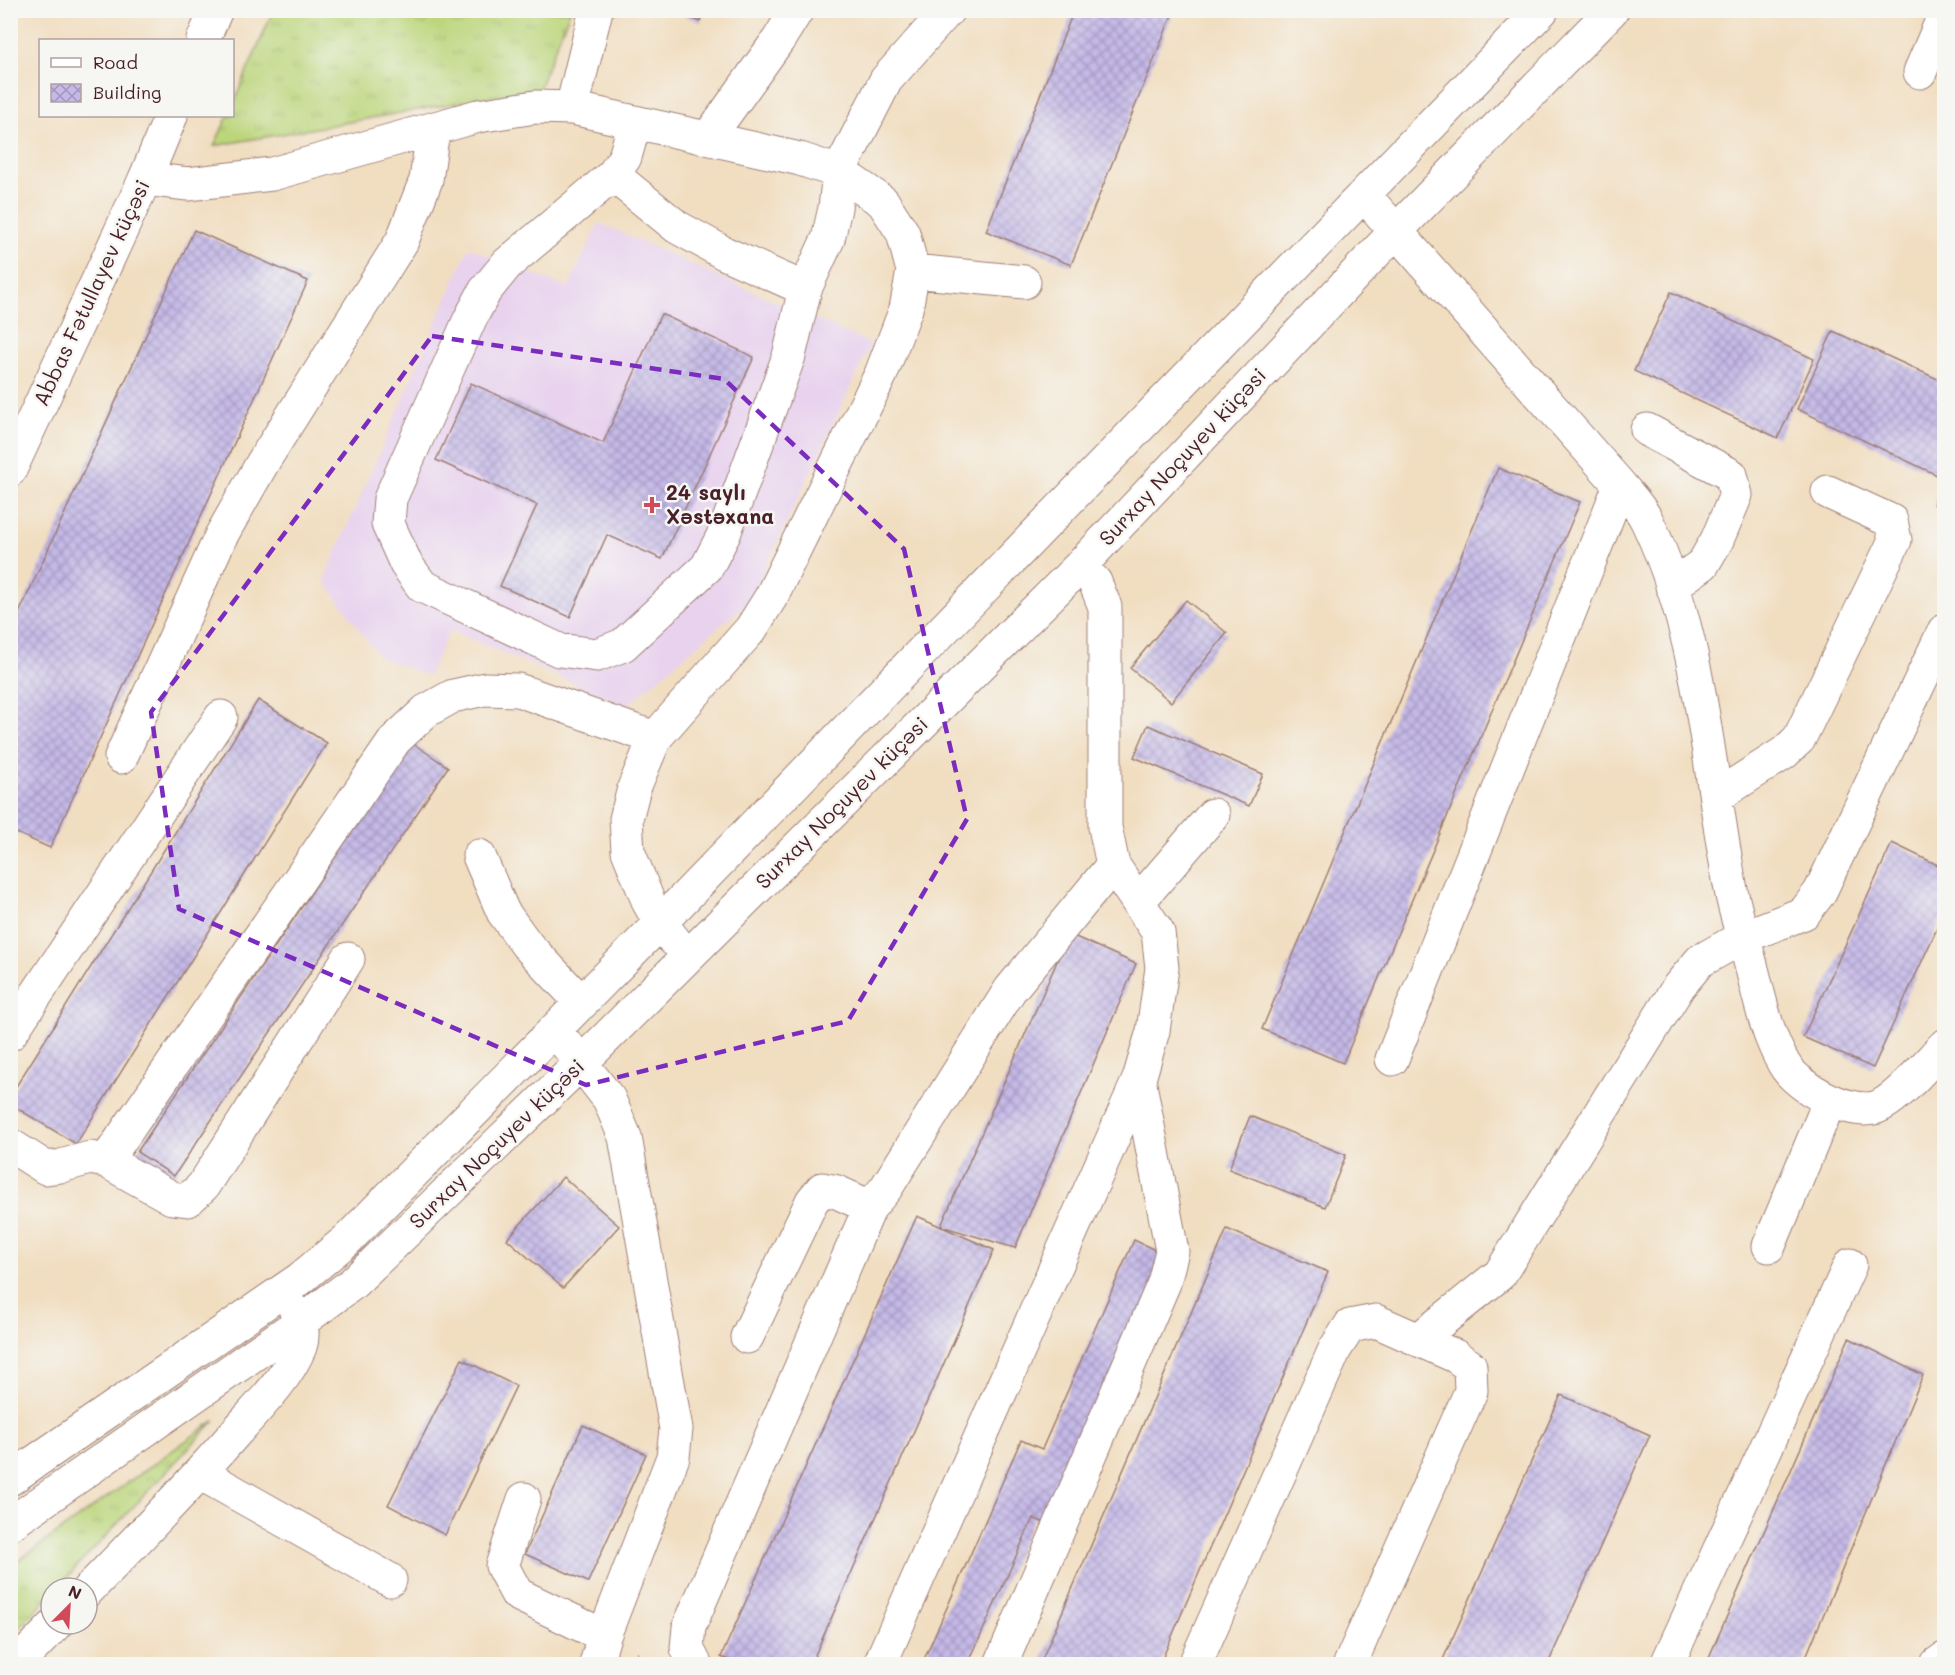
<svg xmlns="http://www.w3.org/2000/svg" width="1955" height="1675" font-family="Mali,sans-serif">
<defs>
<pattern id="grass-tufts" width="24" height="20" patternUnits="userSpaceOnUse" patternTransform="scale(1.5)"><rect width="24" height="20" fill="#bcd67c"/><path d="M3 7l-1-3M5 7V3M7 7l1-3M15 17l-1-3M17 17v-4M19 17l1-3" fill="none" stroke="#a3b76b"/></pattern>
<pattern id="building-cross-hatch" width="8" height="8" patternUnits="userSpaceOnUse" patternTransform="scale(1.5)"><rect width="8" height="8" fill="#c5b9e8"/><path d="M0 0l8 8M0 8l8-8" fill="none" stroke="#a296bc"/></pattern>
</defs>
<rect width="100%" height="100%" fill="#f6f6f2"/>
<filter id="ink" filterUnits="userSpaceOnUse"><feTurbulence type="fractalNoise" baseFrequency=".0167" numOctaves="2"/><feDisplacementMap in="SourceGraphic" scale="12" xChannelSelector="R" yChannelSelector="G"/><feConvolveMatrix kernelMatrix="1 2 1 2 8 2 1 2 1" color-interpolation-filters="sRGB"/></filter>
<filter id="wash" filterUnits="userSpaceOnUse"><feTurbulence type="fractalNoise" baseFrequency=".008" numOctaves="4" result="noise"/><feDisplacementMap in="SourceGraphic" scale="24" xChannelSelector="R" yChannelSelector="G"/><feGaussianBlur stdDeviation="1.35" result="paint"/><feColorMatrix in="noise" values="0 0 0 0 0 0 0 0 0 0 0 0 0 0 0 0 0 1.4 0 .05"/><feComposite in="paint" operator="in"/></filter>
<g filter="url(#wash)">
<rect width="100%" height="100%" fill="#f1dec1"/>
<!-- built -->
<path fill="#e8d2ee" d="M599,223L871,344L750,600L626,706L450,630L428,676L379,657L324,580L469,247L507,264L568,288Z"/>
<!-- grass -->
<path fill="url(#grass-tufts)" stroke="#837a54" stroke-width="1.5" d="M273,11V10L570,11L539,88L214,146L228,116H232L233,104Z
M215,1420L57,1588H51V1594L11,1637V1566Z"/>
<g id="blocks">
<!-- building -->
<path fill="url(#building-cross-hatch)" d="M674,10H705L700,22Z
M1074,10H1174L1071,265L986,231Z
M194,230L308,281L50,848L10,830V633Z
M1671,292L1814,359L1778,438L1634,371Z
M661,314L754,357L662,559L607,535L570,617L500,586L537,505L436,460L471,383L603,443Z
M1833,331L1944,382V469L1941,477L1797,409Z
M1498,468L1580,502L1343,1063L1262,1029Z
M1944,480V509L1934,504Z
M1186,600L1227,633L1171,702L1130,668Z
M258,700L327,743L76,1144L10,1104V1096Z
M1148,725L1263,774L1249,806L1134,757Z
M412,743L448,767L174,1176L137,1152Z
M1892,843L1944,868V913L1873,1068L1803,1037Z
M1069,934L1136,964L1015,1248L941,1226Z
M1250,1116L1346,1155L1325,1207L1229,1169Z
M563,1177L619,1226L563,1288L507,1239Z
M917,1216L994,1250L811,1664H739L721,1657Z
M1227,1229L1328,1272L1160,1664H1040Z
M1134,1240L1168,1256L1049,1525L1033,1518L968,1664H922L1021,1440L1042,1449Z
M1849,1338L1923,1375L1803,1664H1706Z
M462,1359L516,1386L445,1535L388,1505Z
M1561,1395L1650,1435L1548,1664H1441Z
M583,1425L646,1454L588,1582L525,1554Z"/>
</g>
</g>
<g filter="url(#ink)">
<use href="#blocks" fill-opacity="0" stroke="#9e7e76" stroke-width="1.5"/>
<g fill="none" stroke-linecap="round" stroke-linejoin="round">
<!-- minor casing -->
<g stroke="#9e7e76" stroke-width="35">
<path id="minor" d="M1920,72L1944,16
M572,108L596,10
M635,122L625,157L613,175L507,264L485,291L470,319L390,499L388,524L406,564L422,586L559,650L597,655L623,645L707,567L724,534L789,356L805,289L828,239L835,208L839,172L886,80L948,10
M708,138L779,39L797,10
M613,175L677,227L724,253L805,289
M145,179L188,184L272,174L478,116L535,107L572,108L800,159L839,172L883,202L903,233L913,271L906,309L881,374L771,597L751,629L655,738L634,788L626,819L628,851L649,903L660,923L674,940
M1364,195L1620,485C1629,496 1641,508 1647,521C1668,565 1684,619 1694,667C1710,743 1717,820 1732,895C1737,919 1745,942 1751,965C1760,999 1766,1033 1784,1064C1797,1087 1847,1114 1874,1108C1895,1103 1928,1062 1944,1046
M913,271L1024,282
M1647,430L1731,475L1736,495L1717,540L1703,564L1672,586
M121,757L221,536L263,462L402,241L426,180L433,130
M1717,796L1784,753L1799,739L1895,540L1891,521L1828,492
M479,856L503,912L527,945L582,1003
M1138,902L1213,815
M10,1034L221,717
M567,1045L609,1099L625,1137L676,1429L673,1457L604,1636L596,1664
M1392,1059L1620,485
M10,1145L46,1168L61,1166L90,1158L106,1161L395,740L426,711L453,696L485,689L518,690L655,738
M106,1161L172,1198L188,1200L203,1186L348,959
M1769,1246L1830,1100
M747,1337L812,1201L822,1189L837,1192L870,1207
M1418,1340L1500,1274L1679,986L1700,961L1743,937L1804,913L1820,892L1944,631
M200,1473L390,1580
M10,1479L300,1279L347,1240L660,923L1542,10
M524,1499L502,1566L517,1594L604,1636
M10,1524L302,1321L352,1284L582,1062L1080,566L1396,231L1612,10
M87,1591C138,1539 189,1486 237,1431C259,1406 287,1379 300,1347C304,1336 302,1322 296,1312
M17,1664L56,1624
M695,1664L687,1648L689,1627L870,1207L886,1188L1010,990L1113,865
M880,1664L1139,1079L1153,1031L1162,968L1158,932L1113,865L1105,827V607L1095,582L1080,566
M1001,1664L1164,1283L1172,1251L1139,1079
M1195,1664L1335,1349L1350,1326L1376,1321L1455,1356L1470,1366L1471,1391L1350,1664
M1667,1664L1850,1265
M1937,1664L1944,1659"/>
</g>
<!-- major casing -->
<g stroke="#9e7e76" stroke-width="35">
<path id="major" d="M203,40L216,10
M10,470L145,179L171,116"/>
</g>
<!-- path -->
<path stroke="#9e7e76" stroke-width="4" stroke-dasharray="1.5 4.5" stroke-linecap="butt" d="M636,1654L653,1664"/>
<!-- minor -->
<use href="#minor" stroke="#fff" stroke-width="33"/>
<!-- major -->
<use href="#major" stroke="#fff" stroke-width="33"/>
</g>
</g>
<!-- marked area -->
<path fill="none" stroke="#7b2cbf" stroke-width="4.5" stroke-dasharray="12 8" stroke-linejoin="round" d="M432,336L724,379L904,549L967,819L848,1021L586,1085L179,909L151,712Z"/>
<!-- markers -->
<path fill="#d1495b" stroke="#f6f6f2" stroke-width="2" d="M649 496h6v6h6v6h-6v6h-6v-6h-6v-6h6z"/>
<g text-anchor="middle" stroke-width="5" stroke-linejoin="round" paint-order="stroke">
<!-- street labels -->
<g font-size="21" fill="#4a1f2b" stroke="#f6f6f2">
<text transform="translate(92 293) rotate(-65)" y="7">Abbas Fətullayev küçəsi</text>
<text transform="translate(1183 457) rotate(-47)" y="7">Surxay Noçuyev küçəsi</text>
<text transform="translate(842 803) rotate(-45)" y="7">Surxay Noçuyev küçəsi</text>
<text transform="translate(497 1144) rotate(-44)" y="7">Surxay Noçuyev küçəsi</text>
</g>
<!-- poi labels -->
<g font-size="21" font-weight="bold" fill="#4a1f2b" stroke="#f6f6f2" text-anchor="start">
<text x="666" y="500">24 saylı<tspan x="666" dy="24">Xəstəxana</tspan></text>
</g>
</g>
<!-- margin -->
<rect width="1955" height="1675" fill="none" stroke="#f6f6f2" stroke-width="36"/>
<!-- legend -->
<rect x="39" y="39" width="195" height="78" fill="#f6f6f2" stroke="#b1a0a2" stroke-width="1.5"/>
<rect x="51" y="58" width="30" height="9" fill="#ffffff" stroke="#b1a0a2" stroke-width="1.5"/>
<text x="93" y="69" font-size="18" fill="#4a1f2b">Road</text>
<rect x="51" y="84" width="30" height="18" fill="url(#building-cross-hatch)" stroke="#b1a0a2" stroke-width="1.5"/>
<text x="93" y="99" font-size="18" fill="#4a1f2b">Building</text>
<!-- north arrow -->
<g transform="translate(69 1606) rotate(24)"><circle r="28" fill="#f6f6f2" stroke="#b1a0a2" stroke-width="1.5"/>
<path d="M0-4.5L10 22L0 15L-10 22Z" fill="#d1495b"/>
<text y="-9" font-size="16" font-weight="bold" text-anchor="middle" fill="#4a1f2b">N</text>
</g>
</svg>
